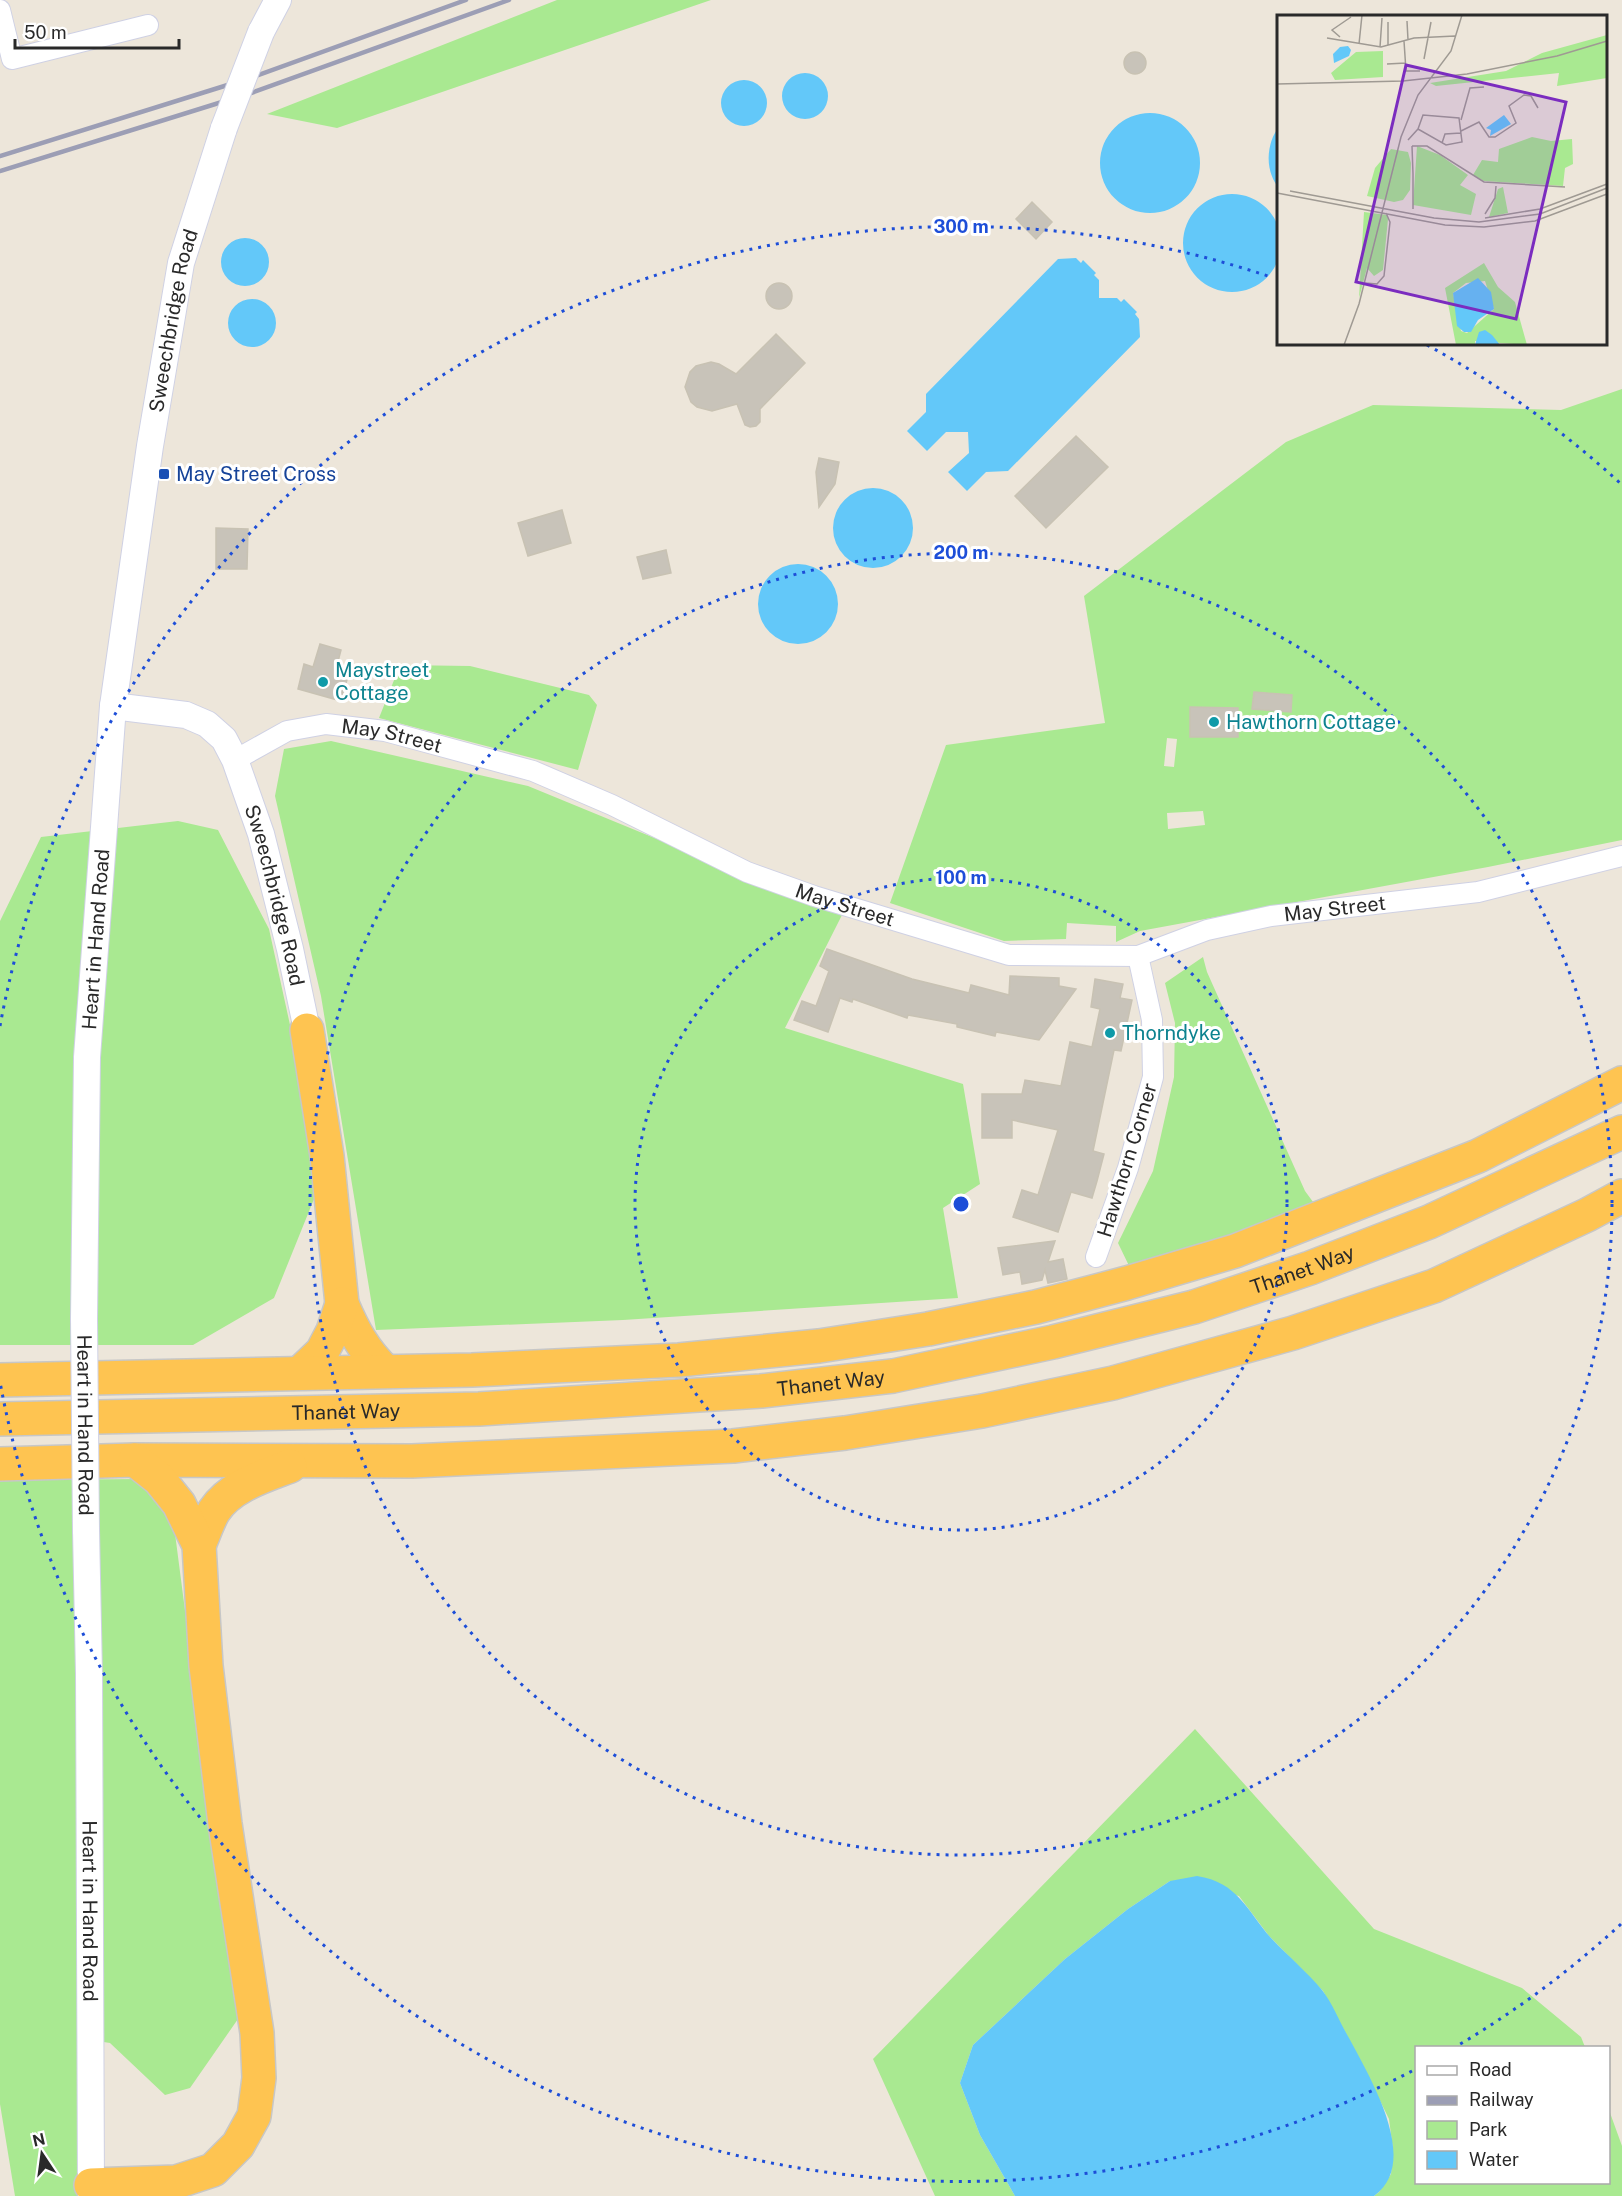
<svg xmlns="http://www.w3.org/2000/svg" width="1622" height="2196" font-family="'Public Sans',sans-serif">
<rect width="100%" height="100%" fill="#ede6da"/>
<!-- green -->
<path fill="#a9e991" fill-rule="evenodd" d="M557,0H711L337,128L267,114Z
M1622,389V840L1488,867L1140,931L1116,942V926L1067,923L1066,939L1004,941L890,903L946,745L1105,723L1084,596L1286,442L1373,405L1561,410ZM1254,692L1292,695L1291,712L1253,709ZM1190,707L1238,708V737L1190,736ZM1167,738L1177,739L1174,767L1164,766ZM1203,811L1205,825L1168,829L1167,813Z
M400,665L470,666L589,695L597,705L578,770L379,718Z
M331,741L528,786L842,915L785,1028L963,1084L980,1184L943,1208L958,1298L623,1320L376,1330L321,996L275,796L284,749Z
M178,821L218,830L269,929L292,1034L316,1194L274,1298L193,1345H0V921L41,837Z
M1203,957L1207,972L1305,1191L1316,1206L1132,1272L1118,1243L1153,1171L1174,1077L1175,1023L1165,983Z
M147,1479L173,1518L238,2019L190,2088L165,2095L110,2043L78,2038L80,2196H15L0,2104V1480Z
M1195,1729L1374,1929L1522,1988L1581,2037L1585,2047L1416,2048V2182H1608L1609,2110L1622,2146V2196H1374L1379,2192L1391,2174L1393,2150L1389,2119L1358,2056L1323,1991L1269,1936L1239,1896L1170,1881L1128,1909L1065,1959L973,2045L960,2083L980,2135L1015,2196H935L873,2059Z"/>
<!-- water -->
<path fill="#63c8f9" d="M782 96a23 23 0 1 1 46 0a23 23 0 1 1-46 0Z
M721 103a23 23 0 1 1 46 0a23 23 0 1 1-46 0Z
M1100 163a50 50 0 1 1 100 0a50 50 0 1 1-100 0Z
M1278,128V187C1265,170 1266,145 1278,128Z
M1183 243a49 49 0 1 1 98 0a49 49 0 1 1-98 0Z
M221 262a24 24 0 1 1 48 0a24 24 0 1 1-48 0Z
M1076,258L1081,263L1083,260L1096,273L1094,275L1099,280V298H1117L1121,302L1124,299L1137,312L1135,314L1139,319L1140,337L1008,471L986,472L967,491L948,472L969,453L968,432H946L927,451L907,431L926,412V394L1058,259Z
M228 323a24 24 0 1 1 48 0a24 24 0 1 1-48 0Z
M833 528a40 40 0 1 1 80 0a40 40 0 1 1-80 0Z
M758 604a40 40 0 1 1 80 0a40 40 0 1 1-80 0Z
M1197,1876C1238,1882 1247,1911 1271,1938C1288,1956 1307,1972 1322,1990C1333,2004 1340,2023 1349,2038C1369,2076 1422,2162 1374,2196H1015L980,2135L960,2083L973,2045L1065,1959L1128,1909L1170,1881Z"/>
<!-- building -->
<path fill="#c8c3b9" stroke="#c8c2b3" stroke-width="1.5" d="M1124 63a11 11 0 1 1 22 0a11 11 0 1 1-22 0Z
M1032,202L1052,222L1036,239L1016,219Z
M766 296a13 13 0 1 1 26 0a13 13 0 1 1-26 0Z
M776,334L805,363L760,409V422L756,426L750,427L745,425L737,404L712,411L697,407L691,402L685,387L690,372L696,366L711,362L719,364L736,374Z
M1076,436L1108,467L1046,528L1015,496Z
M819,458L839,462L835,484L819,507L816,472Z
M562,510L571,543L528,556L518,523Z
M216,528L248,529L247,569H216Z
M666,550L671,573L643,579L637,557Z
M320,644L341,650L335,673L348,676L341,701L298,689L304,664L313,667Z
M1254,692L1292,695L1291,712L1252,709Z
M1190,707L1238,708V737H1190Z
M827,949L912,979L969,993L971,985L1009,995L1010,976L1059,978V986L1076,989L1039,1040L996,1032L995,1036L957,1027V1024L908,1015L907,1018L853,999L852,1002L840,998L828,1032L794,1020L802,1001L816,1006L829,971L820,966Z
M1095,979L1123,984L1120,998L1132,1000L1121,1051L1114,1050L1093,1151L1104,1154L1097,1181L1092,1198L1071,1192L1058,1232L1013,1217L1022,1190L1038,1195L1058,1130L1012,1120V1138H982V1094H1022L1025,1080L1061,1086L1070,1042L1092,1047L1100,1009L1091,1007Z
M1055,1241L1048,1262L1063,1259L1067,1279L1048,1283L1045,1270L1042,1280L1022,1284L1020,1272L1003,1275L998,1248Z"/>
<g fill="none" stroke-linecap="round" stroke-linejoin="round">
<!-- minor casing -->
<g stroke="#cfd1e4" stroke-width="22">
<g id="minor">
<path d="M0,10L12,59L148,25"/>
<path id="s1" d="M235,760L287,731L326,724L385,731L533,771L612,805L747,872L814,896L1009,955L1138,956L1207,930L1271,916L1478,892L1622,856"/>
<path d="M1096,1257L1128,1168L1153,1077L1152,1020L1138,956"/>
</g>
</g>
<!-- tertiary casing -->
<g stroke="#cfd1e4" stroke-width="28">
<g id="tertiary">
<path d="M261,32L278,0"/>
<path id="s2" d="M113,706L186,715L207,724L224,739L235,760L261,834L290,949L307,1030"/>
<path id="s3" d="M84,1319L87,1057L113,706L150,446L181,263L224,128"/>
<path id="s4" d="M86,1530L89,1674L91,2196"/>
</g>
</g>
<!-- trunk casing -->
<g stroke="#c7c7c7" stroke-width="36">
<g id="trunk">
<path d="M307,1030L327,1156L342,1304C353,1330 364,1351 385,1371"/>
<path d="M300,1373L322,1352L333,1331L342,1304"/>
<path d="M0,1380L472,1370L679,1360L819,1346L928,1329L1036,1307L1127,1283L1235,1251L1478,1156L1622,1083"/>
<path id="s5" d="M0,1419L479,1409L761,1391L893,1376L1053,1342L1194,1307L1310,1268L1429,1222L1622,1132"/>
<path d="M0,1464L135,1460L412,1461L733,1446L845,1433L982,1411L1113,1383L1293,1333L1434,1286L1587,1215L1622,1196"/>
<path d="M199,1545C204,1534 208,1521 214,1511C230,1486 264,1476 290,1466"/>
<path d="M91,2185L176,2182L213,2170L238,2145L254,2116L259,2078L257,2033L225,1824L206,1666L199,1545L179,1504L159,1479L135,1460"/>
</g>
</g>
<!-- minor -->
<use href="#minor" stroke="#fff" stroke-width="20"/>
<!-- tertiary -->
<use href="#tertiary" stroke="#fff" stroke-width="26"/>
<!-- trunk -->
<use href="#trunk" stroke="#fec451" stroke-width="33"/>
<!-- rail -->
<path stroke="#9c9eb5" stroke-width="4.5" d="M0,156L250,78L466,0
M0,171L254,92L509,0"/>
<!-- tertiary-bridge casing -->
<g stroke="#cfd1e4" stroke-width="28" stroke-linecap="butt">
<g id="tertiary-bridge">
<path d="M224,128L261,32"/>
<path id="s6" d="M84,1319L86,1530"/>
</g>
</g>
<!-- tertiary-bridge -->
<use href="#tertiary-bridge" stroke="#fff" stroke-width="26"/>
</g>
<!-- distance rings -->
<g fill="none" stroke="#1d4ed8" stroke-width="3" stroke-dasharray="3 6">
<circle cx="961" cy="1204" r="326"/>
<circle cx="961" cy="1204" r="651"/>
<path d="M1621 1924A977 977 0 0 1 1457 2046M1412 2071A977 977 0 0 1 0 1382M0 1026A977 977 0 0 1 1271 277M1427 345A977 977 0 0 1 1621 484"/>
</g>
<!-- markers -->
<rect fill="#1a4fb4" stroke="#fff" stroke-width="2" x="158" y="468" width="12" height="12" rx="3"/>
<g fill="#0f9aa8" stroke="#fff" stroke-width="2">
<circle cx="323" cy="682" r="6"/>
<circle cx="1214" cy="722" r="6"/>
<circle cx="1110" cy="1033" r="6"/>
</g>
<g text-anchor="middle" stroke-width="6" stroke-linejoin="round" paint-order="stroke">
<!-- street labels -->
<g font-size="20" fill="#292929" stroke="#fff">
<text dy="7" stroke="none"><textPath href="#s3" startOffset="1004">Sweechbridge Road</textPath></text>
<text dy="7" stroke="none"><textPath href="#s1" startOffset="166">May Street</textPath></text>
<text dy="7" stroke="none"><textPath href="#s2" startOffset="284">Sweechbridge Road</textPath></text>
<text dy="7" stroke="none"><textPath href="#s1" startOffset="652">May Street</textPath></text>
<text dy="7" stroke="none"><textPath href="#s1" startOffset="1156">May Street</textPath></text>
<text dy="7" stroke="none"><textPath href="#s3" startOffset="380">Heart in Hand Road</textPath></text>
<text transform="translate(1127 1160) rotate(-73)" y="7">Hawthorn Corner</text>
<text dy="7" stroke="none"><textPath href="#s5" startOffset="1318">Thanet Way</textPath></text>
<text dy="7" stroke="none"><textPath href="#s5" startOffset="832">Thanet Way</textPath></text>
<text dy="7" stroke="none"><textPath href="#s5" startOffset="346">Thanet Way</textPath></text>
<text dy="7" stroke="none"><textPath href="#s6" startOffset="106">Heart in Hand Road</textPath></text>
<text dy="7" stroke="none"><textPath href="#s4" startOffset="381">Heart in Hand Road</textPath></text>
</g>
<!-- transit labels -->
<g font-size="20" fill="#164399" stroke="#fff" text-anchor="start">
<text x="176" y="481">May Street Cross</text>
</g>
<!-- culture labels -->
<g font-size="20" fill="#0d838f" stroke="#fff" text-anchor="start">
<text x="335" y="677">Maystreet<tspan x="335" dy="23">Cottage</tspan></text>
<text x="1226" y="729">Hawthorn Cottage</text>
<text x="1122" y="1040">Thorndyke</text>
</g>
</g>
<!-- overview -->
<g transform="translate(1277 15)">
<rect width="330" height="330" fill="#ede6da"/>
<path d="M330,20V63L280,71L282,58L159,71L153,68L229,56L265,38ZM106,36V62L58,65L54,58L79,37ZM255,122L274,126L295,124L296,149L288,153L286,171L207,166L196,160L205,145L221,147L222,134ZM140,131L163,140L191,160L183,170L199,179L194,200L136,190ZM114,134L131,137L134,148L133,175L126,185L117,187L90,181L98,153ZM226,172L231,198L212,202L221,174ZM87,197L110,200L111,204L106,255L97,261L90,253L82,283ZM207,248L221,272L238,287L250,330L198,326V330H179L168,273ZM208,266L217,294L190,318L184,316L176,278L189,268Z" fill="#a9e991" fill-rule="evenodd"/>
<path d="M71,31L74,35L72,41L57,48L56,39L63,32ZM227,100L234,109L213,121L214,115L209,113ZM201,263L214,277L217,294L201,305L194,317H187L180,311L176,278ZM208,315L215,320L223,330H198L202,317Z" fill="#63c8f9"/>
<path fill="none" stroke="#9f9a93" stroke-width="1.5" d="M130,6L131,25M111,7V30M63,22L55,15L74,2M50,23L104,32L137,23L178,21M127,26L129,56H143M82,29L85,0M103,32L105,3M147,44L154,7M110,49L129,48M0,69L126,66L190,59L280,41L330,26M184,105L193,73L207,72M184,116L202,107L212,122H218L239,108L232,91L247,80L254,81L261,93M131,125L141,114L169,130L185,127L182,103L146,100L141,114M165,128L168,119L184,118M135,131H150L207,167L288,172M135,131L136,159M136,159V194M13,176L157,203L202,207L263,199L330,173M0,178L168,210L207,212L258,206L330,179M208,199L218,183L219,171M208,203L263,194L330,169M88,268L100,269L107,261L113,207L109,198M67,330L82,289L124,122L141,80L174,36L185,0"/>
<path fill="#7b2cbf" fill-opacity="0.15" stroke="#7b2cbf" stroke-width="3" d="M129,50L289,87L239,304L79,267Z"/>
<rect width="330" height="330" fill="none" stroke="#292929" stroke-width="3"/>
</g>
<circle cx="961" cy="1204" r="9" fill="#1d4ed8" stroke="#fff" stroke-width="3"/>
<g font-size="18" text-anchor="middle" font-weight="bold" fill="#1d4ed8" stroke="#fff" stroke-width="6" stroke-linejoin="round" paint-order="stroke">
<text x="961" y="233">300 m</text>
<text x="961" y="559">200 m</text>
<text x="961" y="884">100 m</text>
</g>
<!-- legend -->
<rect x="1415" y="2046" width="195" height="138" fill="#ffffff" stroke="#a9a9a9" stroke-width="1.5"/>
<rect x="1427" y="2066" width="30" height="9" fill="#ffffff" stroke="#a9a9a9" stroke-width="1.5"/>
<text x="1469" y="2076" font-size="18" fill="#292929">Road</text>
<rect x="1427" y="2096" width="30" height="9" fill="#9c9eb5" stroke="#a9a9a9" stroke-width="1.5"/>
<text x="1469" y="2106" font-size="18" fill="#292929">Railway</text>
<rect x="1427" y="2121" width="30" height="18" fill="#a9e991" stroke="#a9a9a9" stroke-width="1.5"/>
<text x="1469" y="2136" font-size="18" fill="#292929">Park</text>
<rect x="1427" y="2151" width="30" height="18" fill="#63c8f9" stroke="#a9a9a9" stroke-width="1.5"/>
<text x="1469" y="2166" font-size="18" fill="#292929">Water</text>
<!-- north arrow -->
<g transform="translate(42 2154) rotate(347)" stroke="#ffffff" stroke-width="4.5" paint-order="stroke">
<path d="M0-4.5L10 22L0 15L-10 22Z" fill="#292929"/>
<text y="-9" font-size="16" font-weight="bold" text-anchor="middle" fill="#292929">N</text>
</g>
<!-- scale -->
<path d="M15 39v9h164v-9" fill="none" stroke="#292929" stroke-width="3"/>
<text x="24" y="39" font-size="18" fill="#292929" stroke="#ffffff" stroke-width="4.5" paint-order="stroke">50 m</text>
</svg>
